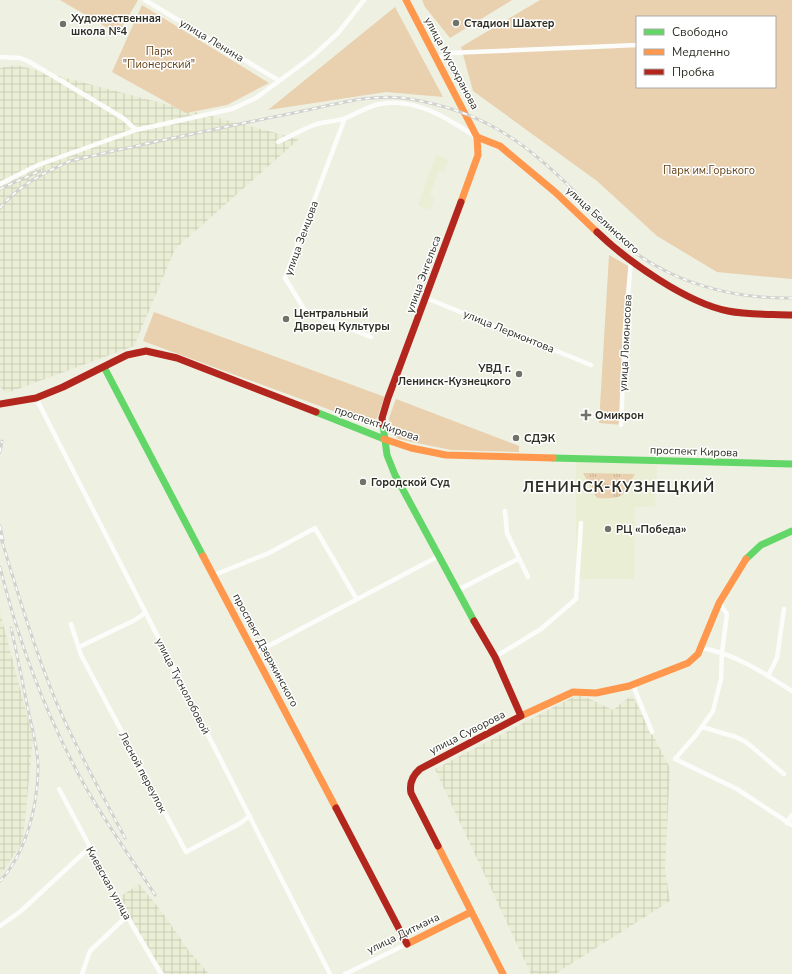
<svg xmlns="http://www.w3.org/2000/svg" width="792" height="974" font-family="'Nunito Sans',sans-serif">
<defs>
<pattern id="industrial-grid" width="8" height="8" patternUnits="userSpaceOnUse"><rect width="8" height="8" fill="#eaeed5"/><path d="M0 4h8M4 0v8" fill="none" stroke="#c9ccb7"/></pattern>
<pattern id="grass-tufts" width="24" height="20" patternUnits="userSpaceOnUse"><rect width="24" height="20" fill="#e9d0af"/><path d="M3 7l-1-3M5 7V3M7 7l1-3M15 17l-1-3M17 17v-4M19 17l1-3" fill="none" stroke="#c8b396"/></pattern>
</defs>
<rect width="100%" height="100%" fill="#eef0e2"/>
<!-- built -->
<path fill="#eaeed5" d="M436,155L449,160L444,172L439,170L430,195L435,197L430,210L418,205Z
M576,462L657,464L655,507H635L634,579H576Z"/>
<!-- industrial -->
<path fill="url(#industrial-grid)" d="M16,65L299,139L175,249L134,346L7,393L0,387V68Z
M0,612L33,738L23,841L0,876Z
M579,694L613,710L632,695L670,768L665,869L670,901L555,974H531L435,769Z
M139,884L162,912L189,951L209,974H165L133,925L121,896Z"/>
<!-- grass -->
<path fill="url(#grass-tufts)" d="M583,473L635,474C622,497 625,499 597,498Z"/>
<!-- green -->
<path fill="#e9d0af" fill-rule="evenodd" d="M60,0H138L118,34Z
M422,0H512L450,38L425,7Z
M540,0H792V279L717,272L657,236L597,181L473,91L461,47ZM637,17H775V87H637Z
M142,5L269,83L227,105L186,113L112,72Z
M395,7L443,97L386,92L268,110Z
M609,255L630,267L622,425L599,423Z
M154,312L385,397L374,426L143,341Z
M396,399L519,446V452L451,450L398,439L391,432L389,418Z"/>
<g fill="none" stroke-linecap="round" stroke-linejoin="round">
<!-- street -->
<path stroke="#fcfdfb" stroke-width="4.5" d="M145,0L278,80
M0,57L20,58L28,61L123,118L136,130L232,109L256,98L313,56L338,33L364,0
M437,59L449,53L637,45
M345,118L285,278L306,312L371,337
M278,142C290,137 301,130 314,125C324,121 336,122 346,118C358,113 368,106 380,104C415,97 449,119 476,137
M0,184L38,165L136,130
M426,298L591,365
M36,398L330,974
M621,425L625,329L631,261
M505,511L507,533L528,577
M214,575L269,553L315,528L356,598
M456,591L518,559
M719,603L727,614L722,652L721,679L713,711L696,735L675,759L737,789L792,825
M71,624L81,655L186,852L239,824L250,816
M79,647L135,620L145,613
M701,648C734,653 764,673 792,691
M255,653L439,556
M495,657L541,629L576,599L581,523
M768,676L777,658L784,609
M633,685L652,732
M702,727L736,737L746,742L784,774
M59,789L127,916L161,974
M787,823L792,815
M0,926L21,911L89,848
M82,974L90,951L127,916
M345,974L407,944"/>
<!-- fast -->
<path stroke="#63d668" stroke-width="7" d="M104,367L203,556
M316,412L384,439
M383,425L387,455L395,475L474,621
M553,458L792,464
M746,559L761,545L792,531"/>
<!-- slow -->
<path stroke="#ff974d" stroke-width="7" d="M406,0L477,137L478,155L461,202
M477,137L500,146L555,192L597,232
M384,439L411,448L446,455L553,458
M203,556L336,808
M521,716L573,692L596,693L629,686L688,663L698,654L719,603L746,559
M438,846L503,974
M407,944L471,912"/>
<!-- jam -->
<path stroke="#b3261e" stroke-width="7" d="M597,232C627,261 687,303 728,311C748,315 771,314 792,315
M0,404L36,398L63,387L127,355L146,351L177,358L316,412
M383,425L382,418L388,398L461,202
M336,808L407,944
M438,846L411,793C409,783 412,776 420,769L521,716L495,657L474,621"/>
<!-- rail casing -->
<g stroke="#d1d2ce" stroke-width="3">
<path id="rail" d="M0,189L42,170
M0,208C19,185 44,173 70,161C142,144 215,129 288,114C327,107 370,92 410,99C481,111 523,140 573,190C590,208 606,229 625,245C672,283 732,299 792,298
M0,452L2,441
M0,526L3,540
M0,535C17,590 33,645 55,699C75,747 101,792 125,838
M0,567C18,640 44,710 80,777C102,818 130,856 155,895
M0,881C26,853 37,808 38,771C39,753 33,732 29,714C23,686 18,657 11,628"/>
</g>
<!-- rail -->
<use href="#rail" stroke="#fff" stroke-width="1.5" stroke-dasharray="4.5" stroke-linecap="butt"/>
</g>
<!-- markers -->
<g fill="#717368" stroke="#fff" stroke-width="1.5">
<circle cx="456" cy="23" r="4"/>
<circle cx="63" cy="24" r="4"/>
<circle cx="286" cy="319" r="4"/>
<circle cx="519" cy="374" r="4"/>
<path d="M584 409h4v4h4v4h-4v4h-4v-4h-4v-4h4z"/>
<circle cx="516" cy="438" r="4"/>
<circle cx="363" cy="482" r="4"/>
<circle cx="608" cy="529" r="4"/>
</g>
<g text-anchor="middle" stroke-width="3" stroke-linejoin="round" paint-order="stroke">
<!-- poi labels -->
<g font-size="11" font-weight="bold" fill="#2e3026" stroke="#fff" text-anchor="start">
<text x="71" y="22">Художественная<tspan x="71" dy="13">школа №4</tspan></text>
<text x="464" y="27">Стадион Шахтер</text>
<text x="294" y="317">Центральный<tspan x="294" dy="13">Дворец Культуры</tspan></text>
<text x="511" y="372" text-anchor="end">УВД г.<tspan x="511" dy="13">Ленинск-Кузнецкого</tspan></text>
<text x="595" y="419">Омикрон</text>
<text x="524" y="442">СДЭК</text>
<text x="371" y="486">Городской Суд</text>
<text x="616" y="533">РЦ «Победа»</text>
</g>
<!-- street labels -->
<g font-size="11" fill="#2e3026" stroke="#fff">
<text transform="translate(212 40) rotate(31)" y="4">улица Ленина</text>
<text transform="translate(452 63) rotate(62)" y="4">улица Мусохранова</text>
<text transform="translate(603 220) rotate(42)" y="4">улица Белинского</text>
<text transform="translate(301 238) rotate(-70)" y="4">улица Земцова</text>
<text transform="translate(423 274) rotate(-70)" y="4">улица Энгельса</text>
<text transform="translate(509 331) rotate(22)" y="4">улица Лермонтова</text>
<text transform="translate(625 343) rotate(-87)" y="4">улица Ломоносова</text>
<text transform="translate(377 423) rotate(19)" y="4">проспект Кирова</text>
<text transform="translate(694 451) rotate(2)" y="4">проспект Кирова</text>
<text transform="translate(266 650) rotate(62)" y="4">проспект Дзержинского</text>
<text transform="translate(183 686) rotate(63)" y="4">улица Туснолобовой</text>
<text transform="translate(467 732) rotate(-27)" y="4">улица Суворова</text>
<text transform="translate(143 772) rotate(62)" y="4">Лесной переулок</text>
<text transform="translate(109 883) rotate(61)" y="4">Киевская улица</text>
<text transform="translate(403 933) rotate(-26)" y="4">улица Дитмана</text>
</g>
<!-- park labels -->
<g font-size="11" fill="#623f13" stroke="#fff">
<text x="159" y="55">Парк<tspan x="159" dy="13">"Пионерский"</tspan></text>
<text x="709" y="174">Парк им.Горького</text>
</g>
<!-- district labels -->
<g font-size="15" font-weight="bold" letter-spacing="1" fill="#2e3026" stroke="#fff">
<text x="619" y="492">ЛЕНИНСК-КУЗНЕЦКИЙ</text>
</g>
</g>
<!-- legend -->
<rect x="636" y="16" width="140" height="72" fill="#ffffff" stroke="#abaca8"/>
<rect x="644" y="29" width="20" height="6" fill="#63d668" stroke="#abaca8"/>
<text x="672" y="36" font-size="12" fill="#2e3026">Свободно</text>
<rect x="644" y="49" width="20" height="6" fill="#ff974d" stroke="#abaca8"/>
<text x="672" y="56" font-size="12" fill="#2e3026">Медленно</text>
<rect x="644" y="69" width="20" height="6" fill="#b3261e" stroke="#abaca8"/>
<text x="672" y="76" font-size="12" fill="#2e3026">Пробка</text>
</svg>
